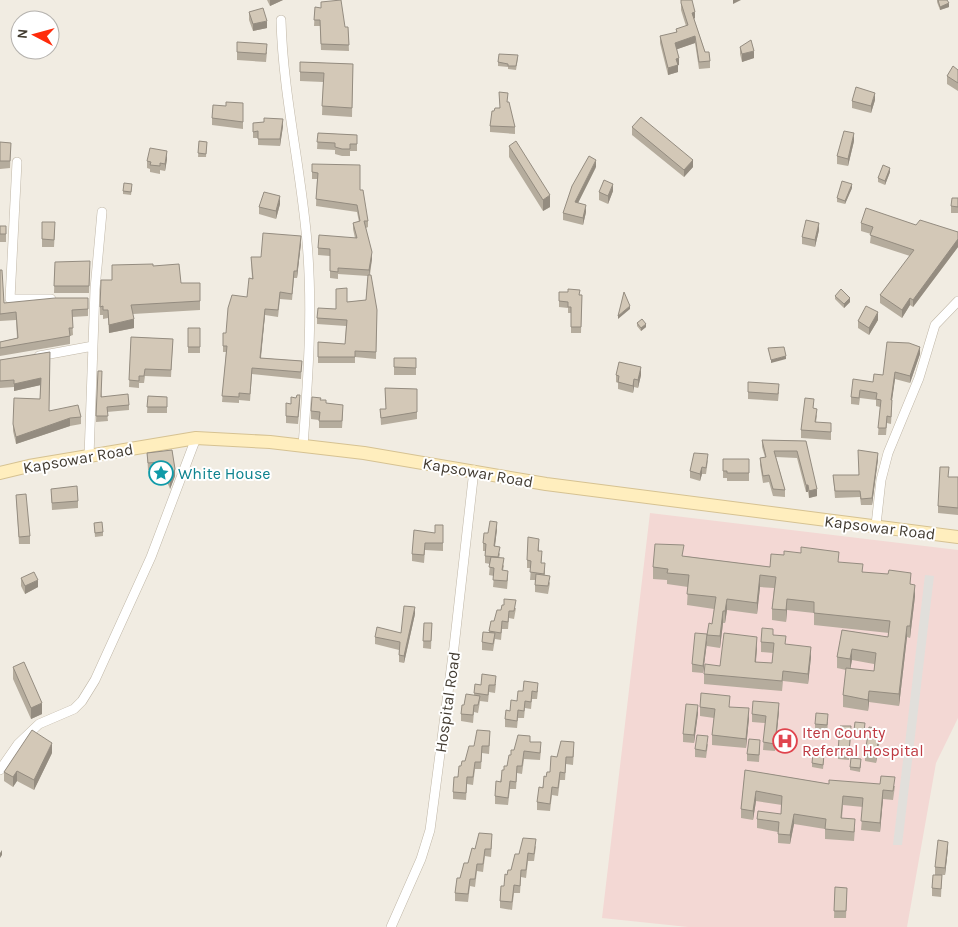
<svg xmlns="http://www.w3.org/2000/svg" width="958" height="927" font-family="Karla,sans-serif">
<rect width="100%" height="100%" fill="#f1ece2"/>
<!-- medical -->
<path fill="#f3d8d4" d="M650,513L958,550V718L936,763L907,927H688L602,918Z"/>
<!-- parking -->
<path fill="#e1dfdb" d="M925,575L934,576L902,845H893Z"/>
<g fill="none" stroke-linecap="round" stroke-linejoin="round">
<!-- minor casing -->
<g stroke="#c0b7a7" stroke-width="10">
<path id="minor" d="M281,20C283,95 301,168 307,242C313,310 308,379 303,446
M17,162L10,299H51
M39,356L93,346
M89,456L95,289L102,212
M876,525L881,480L888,453L919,378L935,325L958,301
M0,770L18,744L39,724L74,709L82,701L95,680L151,557L196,438
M391,927L421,859L430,830L454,647L474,470"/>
</g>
<!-- secondary casing -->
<g stroke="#d6c292" stroke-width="14">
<path id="secondary" d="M0,473L29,466L196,438L270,442L364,453L546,484L958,537"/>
</g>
<!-- minor -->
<use href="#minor" stroke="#fff" stroke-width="9"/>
<!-- secondary -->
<use href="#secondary" stroke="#ffeebe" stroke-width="12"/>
</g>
<!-- wall -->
<path fill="#b5ac9d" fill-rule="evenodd" d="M267,0H283L270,6Z
M681,0L695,18L694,19L705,52L710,61V68L699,69L695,43L677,49L679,65H678V72L668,75L660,43V36L676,33V29L686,26L681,10Z
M937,0H947L949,7L940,10L937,2Z
M315,7L345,27H348L349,51L321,50L320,26H314Z
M249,12L267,28L253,31L249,20Z
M740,47L754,58L742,62L740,54Z
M237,52H267L266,62L237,60Z
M518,58L516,70L508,69V67L498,66V62Z
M300,62L353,64L352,117L322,115L323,82L300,81Z
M958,70V91L947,84V76Z
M875,100L871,113L852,108V101Z
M508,102L515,127V134L490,132V126L499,108Z
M243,103V129L212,125V118L226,106Z
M264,122L283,126L280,146L258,145V138H253V123Z
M632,127L693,167L684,177L632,135Z
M318,133L357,135V151H350V156H342L335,154V150L317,149Z
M199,141L207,142L206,157H198Z
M854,141L848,166L837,164V156Z
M0,142L11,143L10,168L0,169Z
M509,146L550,207L543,211L509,157Z
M167,159L165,171L160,170V174L150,172V169L147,168V161Z
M312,164L360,190L368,221V227L366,228L372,259L370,275L377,310L376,359L355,357V363H318V342L345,344L346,326L317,324V318L336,309L347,302L366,300L368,276L338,274V279L330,278V256L318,255V248L355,238L353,229V223L359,222L357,212L316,206L317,179H312Z
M596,167L578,203L586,212L583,225L563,220V213Z
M890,172L885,185L878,182V178Z
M132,188L131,195L123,194V191Z
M852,188L845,204L837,202V198Z
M613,191L608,204L599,200V192Z
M958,198V213H951V206Z
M280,204L276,219L259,214V207Z
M42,222L55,229L54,247H42Z
M861,223L916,225L958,232V247L913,307L910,305L902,318L880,303V295L910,256L870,243L871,234L861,231Z
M0,226H6V242H0Z
M819,230L815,247L802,244V237Z
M301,243L297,278H294L292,300L280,299L278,317L265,315L261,358L302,361L301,379L252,374L250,401L239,400V403L222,402L226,352H223V333H226L247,297L252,279L251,257H261Z
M55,262L90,268L89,293H54Z
M153,266L181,283H200V310L133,314L134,328L109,333L108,318L103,319V315H100V307L112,280Z
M0,270L4,303L88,298V316L72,317L73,335L70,336V344L0,356V342L17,338L16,320L0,321Z
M559,292L582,295L581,333H571V313H568V308L559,307Z
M835,296L850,302L844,308L835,299Z
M878,320L869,335L858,328V321Z
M637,323L646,327L641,331L637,326Z
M188,328H200V353H188Z
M131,337L173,339L171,377L145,376L144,383H139V388L129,387Z
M50,352L49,411L81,417V424L70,426L16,444L13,431V424L40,399V385L14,391V387L0,388V360Z
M920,354L910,383L895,379L892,400V407L891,424L887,423L886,435H878L880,407L876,406V400L860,398L859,405L851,404V397L883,375Z
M394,358H416V375H394Z
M98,371L102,397L129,405V410L107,412L108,421L96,422Z
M616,375H641L638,388L634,387L633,393L618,389V383L616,382Z
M385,388L417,389V419L381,425L380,409H386Z
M748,392H779L778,401L748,399Z
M148,396L167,397V413H147Z
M296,398L300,403L298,424L286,423V416L291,404Z
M321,400L343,413L342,428H319V420L311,419V411Z
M814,408L817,416L816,422L831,431V440L801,438V430Z
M762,440L806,441L817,496L809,498L808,492H806L797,458L776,457L785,490V497L773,496L769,482L763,483L760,465V458L765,457L762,447Z
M172,450L175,476L170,489L162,469L148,470L147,453Z
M723,459H749V481H727V478H723Z
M878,459L872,505H861L860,497L835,498L833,475H858Z
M708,460L706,474H702L700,481L690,478V471Z
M948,477H958V515L938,513V506Z
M51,489L78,501V508L52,510Z
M16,495L30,536V544H19Z
M94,523L103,532V536L95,537Z
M443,525V551L425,550L424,563L412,561V554Z
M497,529L495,546L500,554L499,558L504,566L503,570L508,578L507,589L493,587L494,576L489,575L490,564L485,563V551H483V543L488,533Z
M539,546V551L542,559L541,563L545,571V575L550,583L548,594L535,592V580H530L531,568H527V560Z
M684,556L770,567L839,562L863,572L911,584L915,596L910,638L907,637L899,706L869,702L868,711L843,707V695L846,670L837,668V657L842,630L888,637L889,633L814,625V613L787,610L786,622L772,620V609L774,588L760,587L757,614L727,610L725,623H723L720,648L707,646V635L712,624L714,609L687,605L688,587L667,584V580L653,579V567ZM852,660L874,664V671L850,669Z
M21,578L38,587L25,594L21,586Z
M516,608L514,619L509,618L508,629H502L501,640L495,639L493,651L482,650V642L489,632L491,621H494L501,610Z
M415,614L404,663L399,662V650L375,644V637L401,633Z
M424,623H432L431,649L423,648Z
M773,635L786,645L811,657L808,684L783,681L782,691L704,684V674L757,647L756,662L772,663L773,653L761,652V642Z
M707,642L703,673L692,672V664Z
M13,667L42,714L31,719L13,679Z
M475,684L481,685L496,684L495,693L489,692L488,702L480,701L478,713L474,712L473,723L461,721V714L464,705L474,695Z
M538,690L537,699H532L531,709L525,708L524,718H518L517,728L505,727V719L523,691Z
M700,707H730L749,718L746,748L712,745V735L714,718L700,716Z
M779,711L775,751L763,750L765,723L752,722V714Z
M698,713L694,743L683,742V734Z
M828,722L827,733L815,731V724Z
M865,727L864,735L854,734V730Z
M851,734L849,760L838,759V751Z
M880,736L876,763L865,761V754Z
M490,739L489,754L482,753L481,769H475L473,785L467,784L466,800L453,799V792L461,766L465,761L474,746Z
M530,742L541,750L540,760L524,759L522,774L517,773L516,789H510L508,805L495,804V796L504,770L507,766L511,755L514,750Z
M708,744L706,758L695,757V749Z
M760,747L759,762L747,761V754Z
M574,750L573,765L566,764L565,780H560L558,796L552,795L550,811L537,810V802L546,777L550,772L557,757Z
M52,753L34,790L17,781L13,787L4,781V772Z
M824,759L823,769L812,767V763Z
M861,763L860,772L850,770V767Z
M745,770L829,784L895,786L893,800L883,799L880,832L861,830L863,807L843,805L842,818L855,828L854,841L825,839V829L794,824L790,844L778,843V832L757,828V819L781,814L782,805L756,801L753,820L741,818V809Z
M492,842L491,857L485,856L483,872L477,871L475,887L470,886L468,902L455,901V893L460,878L475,849Z
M536,846L534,861H528L526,878L521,877L520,893H514L512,910L500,908V901L507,875L511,870L519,854Z
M948,849L945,875H942L941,897L932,896V888L935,875V867Z
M835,887L847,888L846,918H834Z"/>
<!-- shaded-wall -->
<path fill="#948c80" d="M270,0H283L270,6Z
M733,0H741L733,4Z
M949,3V7L940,10V7Z
M695,12V18L692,19V13Z
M267,21V28L253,31V24Z
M695,36V43L675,50V43Z
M754,51V58L742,62V54Z
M679,58V65L676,66V59Z
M678,65V72L668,75V68Z
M875,93V100L871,113V106Z
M283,119V126L280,146V139Z
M854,133V141L848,166V159Z
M167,151V159L165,171V164Z
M596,160V167L575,209V202Z
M693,160V167L684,177V170Z
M890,168V172L885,185V181Z
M613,184V191L608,204V196Z
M852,184V188L845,204V201Z
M550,195V207L543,211V200Z
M280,196V204L276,219V211Z
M586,205V212L583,225V218Z
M819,223V230L815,247V240Z
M301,236V243L297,278V271Z
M958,239V247L913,307V300Z
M372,252V259L369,276V270Z
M850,298V302L844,308V304Z
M910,298V305L902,318V310Z
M630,306V309L618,319V316Z
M265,309V315L260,364V358Z
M878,312V320L869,335V328Z
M134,319V328L109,333V325Z
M646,324V327L641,331V328Z
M920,347V354L910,383V376Z
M786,356V359L771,363V360Z
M641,367V375L638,388V380Z
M895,372V379L891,407V400Z
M41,378V385L14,391V384Z
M634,379V387L633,393V386Z
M70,418V426L16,444V437Z
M878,453V459L872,505V498Z
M702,467V474L700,481V474Z
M175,469V476L170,489V482Z
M806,485H808V492H806Z
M817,489V496L809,498V491Z
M497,522V529L494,553V546Z
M760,575V587L757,614V603Z
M38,580V587L25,594V586Z
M915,585V596L910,638V626Z
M727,599V610L725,623V611Z
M787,599V610L786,622V610Z
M415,607V614L404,663V656Z
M723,611V623L720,648V636Z
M907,626V637L899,706V694Z
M707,634V642L703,673V666Z
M757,637V647L755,671V662Z
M811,647V657L808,684V674Z
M852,649V660L850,671V659Z
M869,691V702L868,711V700Z
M42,703V714L31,719V708Z
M779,703V711L775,751V744Z
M698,705V713L694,743V735Z
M749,708V718L746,748V739Z
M880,729V736L876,763V755Z
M52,743V753L34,790V780Z
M17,771V781L13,787V777Z
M883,790V799L880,832V823Z
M756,791V801L753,820V811Z
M794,814V824L790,844V835Z
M948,842V849L945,875V868Z
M2,850V855L0,858V853Z"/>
<!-- building -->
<path fill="#d3c8b7" stroke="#948c80" d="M341,0L345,27H348L349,45L321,44L320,20H314L315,7L321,8V2Z
M681,0H692L695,12L692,13L705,52H709L710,61L699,62L695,36L675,43L679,58L676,59L678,65L668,68L660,36L677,32L676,29L688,25L681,3Z
M938,0H947L949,3L940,7Z
M263,8L267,21L253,24L249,12Z
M751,40L754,51L742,54L740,47Z
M237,42L267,44L266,54L237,52Z
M499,54L518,55L516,66H508V64L498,62Z
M300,62L353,64L352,108L322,106L324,73L300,72Z
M953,66L958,70V83L947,76Z
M856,87L875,93L871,106L852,101Z
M499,92L508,93L507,102H509L515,127L490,126L492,111H494L495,108H500Z
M226,102L243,103V122L212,118L213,105L226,106Z
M641,117L693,160L684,170L632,127Z
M264,118L283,119L280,139H258V131L253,132V123L264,122Z
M844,131L854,133L848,159L837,156Z
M318,133L357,135V144H350V149H342L335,147V143L317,142Z
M199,141L207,142L206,154L198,153Z
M516,141L550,195L543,200L509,146Z
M0,142L11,143L10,161H0Z
M150,148L167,151L165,164L160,163V166L150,165L151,162L147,161Z
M589,156L596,160L575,202L586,205L583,218L563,213L572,186Z
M312,164L360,165V190H363L368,221H364L372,252L369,270L338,268V272L330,271V249L318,248L319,235L357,238L353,223L360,221L357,205L316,199L318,173L312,172Z
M883,165L890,168L885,181L878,178Z
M604,180L613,184L608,196L599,192Z
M842,181L852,184L845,201L837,198Z
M124,183L132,184L131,192L123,191Z
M264,192L280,196L276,211L259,207Z
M952,198H958V207L951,206Z
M866,208L916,225L920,220L958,232V239L913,300L910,298L902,310L880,295L914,250L870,235L873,227L861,223Z
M806,220L819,223L815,240L802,237Z
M42,222H55L54,240L42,239Z
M0,226H6V234H0Z
M263,233L301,236L297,271H294L292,294L280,292L278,310L265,309L260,358L302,361L301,372L252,368L250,394L239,393V397L222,396L227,346H223V333H226L228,308L232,295L247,297L249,278L253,279L251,257H261Z
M90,261L89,286H54L55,262Z
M153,264V266L179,264L181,283H200V301L131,305L134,319L109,325L108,310H103V306L100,307L101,280H112V265Z
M0,270H2L4,303L55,298H88V309L72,310L73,328H69L70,336L0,348V342L18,338L16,312L0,314Z
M368,275H371L377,310L376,352L355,351V357H318V342L345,344L347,320L317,318L318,308L336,309V289L347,288V302L366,300Z
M568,289L580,290L579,295H582L581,327H571V307H568V302L559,301V292H568Z
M841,289L850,298L844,304L835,296Z
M624,292L630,306L618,316Z
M866,306L878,312L869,328L858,321Z
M642,319L646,324L641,328L637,323Z
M188,328H200V347H188Z
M131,337L173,339L171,370L145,369L144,376H139V381L129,380Z
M887,342L909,343L920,347L910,376L895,372L891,400H892L891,417L887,416L886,428H878L881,400L876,399L877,393L860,390L859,398L851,397L853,379L873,382L874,374L883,375Z
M784,347L786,356L771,360L768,348Z
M50,352L49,411L78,405L81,417L70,418L16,437L13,424L14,398L40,399L41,378L14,384V380L0,381V360Z
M394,358H416V368L394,367Z
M619,362L641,367L638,380L634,379L633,386L618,382L619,376L616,375Z
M98,371H102L101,397L128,394L129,405L107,407L108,416H96Z
M748,382L779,384L778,394L748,392Z
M385,388L417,389V412L381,418L380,409H386Z
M297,395H300L298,417L286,416V403L291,404V397L296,398Z
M148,396L167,397V407H147Z
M312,397L321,398L320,400H326V403L343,405L342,421H319L320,412L311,411Z
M805,398L814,399L813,408L817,409L815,422L831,423V432L801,430Z
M762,440L806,441L817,489L809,491L808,485H806L797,451H774L785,490L773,489L769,475L763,476L760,458L766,457Z
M172,450L175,469L170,482L162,462L148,463L147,453Z
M858,450L878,453L872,498L861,499L860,491H835L833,475H859Z
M694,453L708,454L706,468L702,467L700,474L690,471Z
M723,459H749V473H727V471H723Z
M940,467H949L948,477H958V508L938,506Z
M77,486L78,501L52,503L51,489Z
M26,494L30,536L19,537L16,495Z
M490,521L497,522L494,546L500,547L498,557L485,556L486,544L483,543L484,533H488Z
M102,522L103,532L95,533L94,523Z
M435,525H443V543H425L424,555L412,554L414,530L435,533Z
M528,537L539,539L538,551H542L541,563H545L544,574L530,572L531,561L527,560Z
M655,544L684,545L682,556L770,567L771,554L784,555V551L801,553V547L839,552L838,562L863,564L862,572L888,574L889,570L911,573L910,584L915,585L910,626H907L899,694L869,691L868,700L843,695L846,668L874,671L876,653L852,649L850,659L837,657L842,630L888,637L890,621L814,613V602L787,599L786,610L772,609L776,577L760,575L757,603L727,599L725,611H723L720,636L707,635L709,623L712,624L716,597L687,594L689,575L667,573L668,569L653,567Z
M491,557L504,558L502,570L508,571L507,581L493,580L494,568L489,567Z
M34,572L38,580L25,586L21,578Z
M536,574L550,576L548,586L535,585Z
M504,599L516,600L514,611H509L508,622L502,621L501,633L489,631L491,621H494L497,610H501L502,605H504Z
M404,606L415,607L404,656L399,655L400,642L375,637L377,627L401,633Z
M424,623H432L431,641H423Z
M762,628L773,629V635L786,636L785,644L811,647L808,674L783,671L782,681L704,674L705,664L720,666L724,633L757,637L755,662L772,663L774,643L761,642Z
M483,632L495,633L493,644L482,642Z
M695,633L707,634L703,666L692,664Z
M24,662L42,703L31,708L13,667Z
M482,674L496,676L495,685H489L488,695L474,693L475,684L481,685Z
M524,681L538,683L537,692L532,691L531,702L525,701L524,711L518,710L517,721L505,719L506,710L510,711L511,700L517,701L518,691H523Z
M701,693L730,696L729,707L749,708L746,739L712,735L715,709L700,707Z
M466,694L480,696L478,705H474L473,715L461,714L462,705H464Z
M753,701L779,703L775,744L763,742L766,716L752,714Z
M686,704L698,705L694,735L683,734Z
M816,713L828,714L827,725L815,724Z
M855,722L865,723L864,731L854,730Z
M840,726H851L849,752L838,751Z
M869,727L880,729L876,755L865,754Z
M32,730L52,743L34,780L17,771L13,777L4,772Z
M477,730L490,731L489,746H482L481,762H475L473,777H467L466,793L453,792L454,777H458L459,766H461L462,761H465L469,746H474Z
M518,735L530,736V742H541L540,753L524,751L522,766H517L516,782L510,781L508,798L495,796L496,781L501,782L502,770H504V766H507L509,755H511V750H514Z
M697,735L708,736L706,751L695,749Z
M749,739L760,740L759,755L747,754Z
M561,741L574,742L573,757H566L565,773L560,772L558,788L552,787L550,804L537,802L539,787L543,788L544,776L546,777L547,772H550L551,756L557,757Z
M813,753L824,755L823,765L812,763Z
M851,758L861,759L860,768L850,767Z
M745,770L829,784V780L880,784L881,776L895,777L893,791L883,790L880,823L861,821L863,798L843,796L841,818L855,819L854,832L825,829L826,819L794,814L790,835L778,834L779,822L757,819L758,811L781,814L782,796L756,791L753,811L741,809Z
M479,833L492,834L491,849H485L483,864H477L475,879H470L468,894L455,893L457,878H460L464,863H468L472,848L475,849Z
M523,838L536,839L534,854L528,853L526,870H521L520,886L514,885L512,902L500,901L501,886H504L505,874L507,875L508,870H511L515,854H519Z
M938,840L948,842L945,868L935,867Z
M933,875H942L941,889L932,888Z
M835,887L847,888L846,911H834Z"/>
<!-- icons -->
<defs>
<g id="sight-ring" transform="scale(1.25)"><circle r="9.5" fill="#fff" stroke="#0f9aa8" stroke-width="1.5"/><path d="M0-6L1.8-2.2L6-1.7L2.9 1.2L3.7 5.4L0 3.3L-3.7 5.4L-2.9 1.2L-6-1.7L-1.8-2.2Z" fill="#0f9aa8"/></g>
<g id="hospital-ring" transform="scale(1.25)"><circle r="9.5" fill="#fff" stroke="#e0444e" stroke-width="1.5"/><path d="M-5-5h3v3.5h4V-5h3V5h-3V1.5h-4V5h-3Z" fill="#e0444e"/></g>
</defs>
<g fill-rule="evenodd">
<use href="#sight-ring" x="161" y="473"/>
<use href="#hospital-ring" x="785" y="741"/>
</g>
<g text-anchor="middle" stroke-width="4" stroke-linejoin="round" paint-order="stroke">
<!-- street labels -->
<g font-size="16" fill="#433c32" stroke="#fff">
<text transform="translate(78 458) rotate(-10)" y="6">Kapsowar Road</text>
<text transform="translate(478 472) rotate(10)" y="6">Kapsowar Road</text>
<text transform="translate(880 527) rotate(7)" y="6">Kapsowar Road</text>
<text transform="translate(447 702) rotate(-82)" y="6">Hospital Road</text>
</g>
<!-- culture labels -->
<g font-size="16" fill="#0d838f" stroke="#fff" text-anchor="start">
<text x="178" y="479">White House</text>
</g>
<!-- health labels -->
<g font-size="16" fill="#be3a42" stroke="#fff" text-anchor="start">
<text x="802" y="738">Iten County<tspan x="802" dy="18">Referral Hospital</tspan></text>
</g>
</g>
<!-- north arrow -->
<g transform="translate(35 35) rotate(276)"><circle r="24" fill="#ffffff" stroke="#b4b1ad"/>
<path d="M0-4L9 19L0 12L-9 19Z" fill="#ff2b0b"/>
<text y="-8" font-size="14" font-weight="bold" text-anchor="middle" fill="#433c32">N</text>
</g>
</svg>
